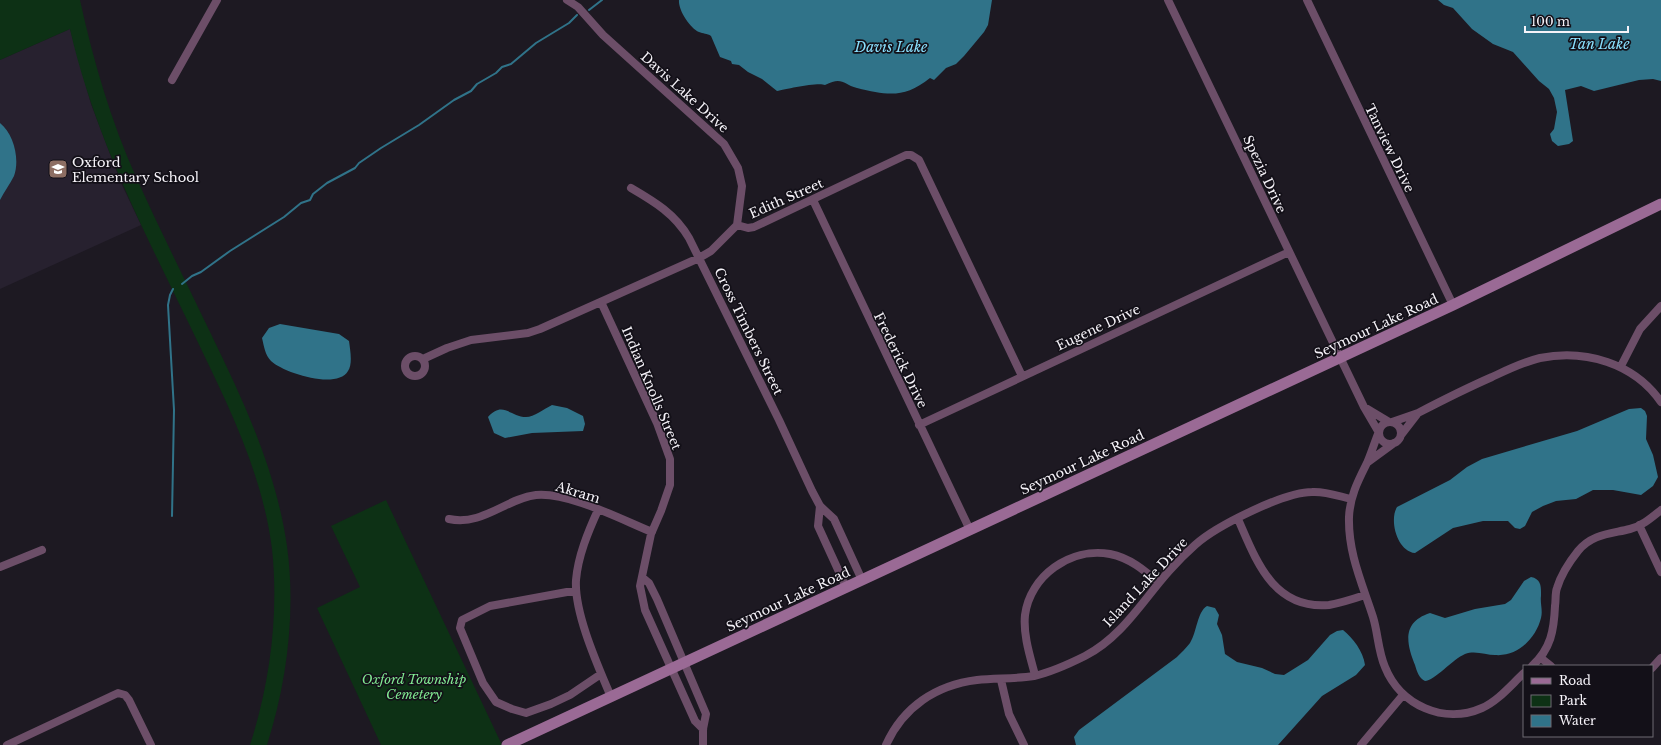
<svg xmlns="http://www.w3.org/2000/svg" width="1661" height="745" font-family="'Libre Baskerville',serif">
<rect width="100%" height="100%" fill="#1d1922"/>
<!-- built -->
<path fill="#27212f" d="M70,29L91,104L121,183L141,225L0,289V60Z"/>
<!-- green -->
<path fill="#0d3115" d="M0,0H80C93,60 111,121 136,177C160,230 186,282 211,334C244,402 276,470 287,546C296,611 287,683 267,745H250C270,683 279,614 272,549C262,470 225,399 191,328C144,231 94,135 70,29L0,60Z
M386,500L502,745H381L317,608L360,587L331,526Z"/>
<!-- water -->
<path fill="#307389" d="M679,0H992L988,25L984,32L964,56L956,64L946,68L934,80L930,78C904,99 887,95 857,88C843,84 842,76 825,85C818,82 786,89 777,91L762,79L748,72L739,65L732,64L731,61L720,57L711,36C707,33 703,34 699,32C690,28 678,10 679,0Z
M1438,0H1661V81L1653,79L1639,80L1594,91L1581,86L1565,90L1573,141L1569,144L1558,146L1552,141L1550,134L1554,129L1557,112L1554,98L1549,89L1539,81L1513,52L1493,44L1472,29L1453,8L1444,5Z
M0,123C14,134 20,160 14,176C10,184 4,192 0,200Z
M280,324L339,334L349,341C350,349 353,364 348,371C337,390 284,373 271,361C265,355 264,346 262,338L269,328Z
M552,405L567,408L583,416L585,424L583,431L532,433L505,438L494,433L488,417C503,400 510,417 526,417C534,417 544,409 552,405Z
M1641,408L1645,411L1647,416L1646,439L1653,455L1658,477L1653,486L1641,495L1613,490H1593L1576,499L1556,501L1543,506L1532,512L1525,526L1520,529L1515,528L1508,521H1483L1453,528L1415,553C1397,551 1389,520 1397,507L1450,480L1467,467L1482,459L1577,431L1629,409Z
M1531,577C1542,579 1541,588 1541,596C1540,603 1543,611 1541,618C1536,638 1518,657 1495,655C1486,655 1475,650 1465,654C1453,659 1434,681 1425,681C1419,678 1417,672 1415,665C1406,643 1402,622 1430,613L1445,618L1475,609L1505,604L1511,600L1524,581Z
M1207,606L1215,608L1219,615L1217,624L1222,635L1225,654L1237,662L1262,668L1275,674L1284,675L1308,660L1330,635L1337,631L1343,630C1353,638 1363,651 1365,665L1356,675L1322,696L1278,745H1076L1074,737L1079,730L1177,657C1181,653 1186,648 1190,643C1197,632 1197,612 1207,606Z"/>
<g fill="none" stroke-linecap="round" stroke-linejoin="round">
<!-- stream -->
<path stroke="#307389" stroke-width="2" d="M589,10L602,0
M182,284L192,276L201,272L230,251L284,217L301,203L310,200L313,194L327,183L355,168L359,163L381,148L419,125L454,100L471,91L477,84L496,73L502,67L511,64L536,43L569,23L577,15
M172,516L174,410L168,305L170,295L173,289"/>
<!-- street -->
<path stroke="#6c4e68" stroke-width="8" d="M567,0L578,7L603,35L724,144L738,168L742,186L737,225
M1168,0L1364,407
M1307,0L1453,305
M172,80L217,0
M631,188C655,202 675,214 689,238L779,420L812,491L820,506L834,519L862,580
M813,200L970,530
M737,225L748,228L754,227L906,155H911L919,160L1022,376
M601,302L657,423L670,459V485L661,511L651,534L640,586L645,610L695,721L703,729
M405 366a10 10 0 1 1 20 0a10 10 0 1 1-20 0Z
M423,359L447,348L471,340L528,333L540,329L699,258L711,251L737,225
M1621,366L1640,329L1661,306
M1418,413C1443,400 1467,388 1492,377C1507,370 1523,362 1540,358C1585,349 1634,363 1661,402
M1379 433a11 11 0 1 1 22 0a11 11 0 1 1-22 0Z
M1392,422L1418,413L1401,435
M919,425L1289,252
M1378,431L1364,407L1389,422
M1378,434C1374,444 1371,454 1367,463C1358,481 1350,496 1349,517C1348,553 1362,583 1373,617C1378,633 1378,651 1385,667C1400,705 1444,725 1482,708C1498,701 1511,685 1524,673
M1368,462L1394,443
M820,506L818,526L846,587
M598,510C588,532 578,556 576,580C574,613 598,666 611,697
M449,519C483,526 505,499 536,495C569,492 620,519 652,532
M1238,519C1256,560 1273,610 1329,605C1341,603 1353,599 1365,595
M1639,525L1661,572
M0,567L42,550
M643,578L649,583L657,599L706,714L703,729V745
M576,592H567L490,606L462,620L460,628L483,683L496,702L512,709L526,713L551,704L570,695L601,674
M1541,658L1551,666
M1532,666C1551,649 1554,630 1555,606C1556,600 1555,593 1557,588C1561,575 1570,561 1578,551C1592,534 1610,534 1630,529C1642,526 1651,518 1661,510
M1652,668L1661,658
M1035,675C1030,656 1023,635 1025,615C1030,576 1070,547 1110,554C1130,558 1144,570 1159,583
M1001,680L1009,714L1024,745
M7,745L118,693L125,695L129,700L151,745
M886,745C903,707 936,685 977,680C996,678 1015,679 1034,676C1052,672 1069,664 1085,656C1122,637 1143,600 1169,571C1177,562 1186,553 1195,545C1216,526 1284,492 1312,492C1325,491 1338,496 1351,499
M1361,745L1403,695"/>
<!-- secondary -->
<path stroke="#9a6a95" stroke-width="11" d="M507,745L1453,305L1661,204"/>
</g>
<!-- icons -->
<defs>
<g id="school-square" transform="scale(1)"><rect x="-9" y="-9" width="18" height="18" rx="4" fill="#8d6e63" stroke="#131018"/><path d="M0-5L7-2L0 1L-7-2ZM-4 1L0 2.5L4 1V4Q0 6-4 4Z" fill="#fff"/></g>
</defs>
<g fill-rule="evenodd">
<use href="#school-square" x="58" y="169"/>
</g>
<g text-anchor="middle" stroke-width="3.5" stroke-linejoin="round" paint-order="stroke">
<!-- street labels -->
<g font-size="13" fill="#f6f3f9" stroke="#131018">
<text transform="translate(685 92) rotate(42)" y="5">Davis Lake Drive</text>
<text transform="translate(1390 148) rotate(64)" y="5">Tanview Drive</text>
<text transform="translate(1265 174) rotate(65)" y="5">Spezia Drive</text>
<text transform="translate(786 198) rotate(-24)" y="5">Edith Street</text>
<text transform="translate(1376 326) rotate(-25)" y="5">Seymour Lake Road</text>
<text transform="translate(1098 327) rotate(-25)" y="5">Eugene Drive</text>
<text transform="translate(749 331) rotate(64)" y="5">Cross Timbers Street</text>
<text transform="translate(901 360) rotate(64)" y="5">Frederick Drive</text>
<text transform="translate(652 388) rotate(67)" y="5">Indian Knolls Street</text>
<text transform="translate(1082 462) rotate(-25)" y="5">Seymour Lake Road</text>
<text transform="translate(578 492) rotate(17)" y="5">Akram</text>
<text transform="translate(1145 582) rotate(-47)" y="5">Island Lake Drive</text>
<text transform="translate(788 599) rotate(-25)" y="5">Seymour Lake Road</text>
</g>
<!-- poi labels -->
<g font-size="13" fill="#f6f3f9" stroke="#131018" text-anchor="start">
<text x="72" y="167">Oxford<tspan x="72" dy="15">Elementary School</tspan></text>
</g>
<!-- park labels -->
<g font-size="13" font-style="italic" fill="#81e992" stroke="#131018">
<text x="414" y="684">Oxford Township<tspan x="414" dy="15">Cemetery</tspan></text>
</g>
<!-- water labels -->
<g font-size="14" font-style="italic" fill="#8ae0fe" stroke="#131018">
<text x="1599" y="49">Tan Lake</text>
<text x="891" y="52">Davis Lake</text>
</g>
</g>
<!-- legend -->
<rect x="1523" y="665" width="130" height="72" fill="#131018" stroke="#6e6b72"/>
<rect x="1531" y="678" width="20" height="6" fill="#9a6a95" stroke="#6e6b72"/>
<text x="1559" y="685" font-size="12" fill="#f6f3f9">Road</text>
<rect x="1531" y="695" width="20" height="12" fill="#0d3115" stroke="#6e6b72"/>
<text x="1559" y="705" font-size="12" fill="#f6f3f9">Park</text>
<rect x="1531" y="715" width="20" height="12" fill="#307389" stroke="#6e6b72"/>
<text x="1559" y="725" font-size="12" fill="#f6f3f9">Water</text>
<!-- scale -->
<path d="M1525 26v6h103v-6" fill="none" stroke="#f6f3f9" stroke-width="2"/>
<text x="1531" y="26" font-size="12" fill="#f6f3f9" stroke="#131018" stroke-width="3" paint-order="stroke">100 m</text>
</svg>
